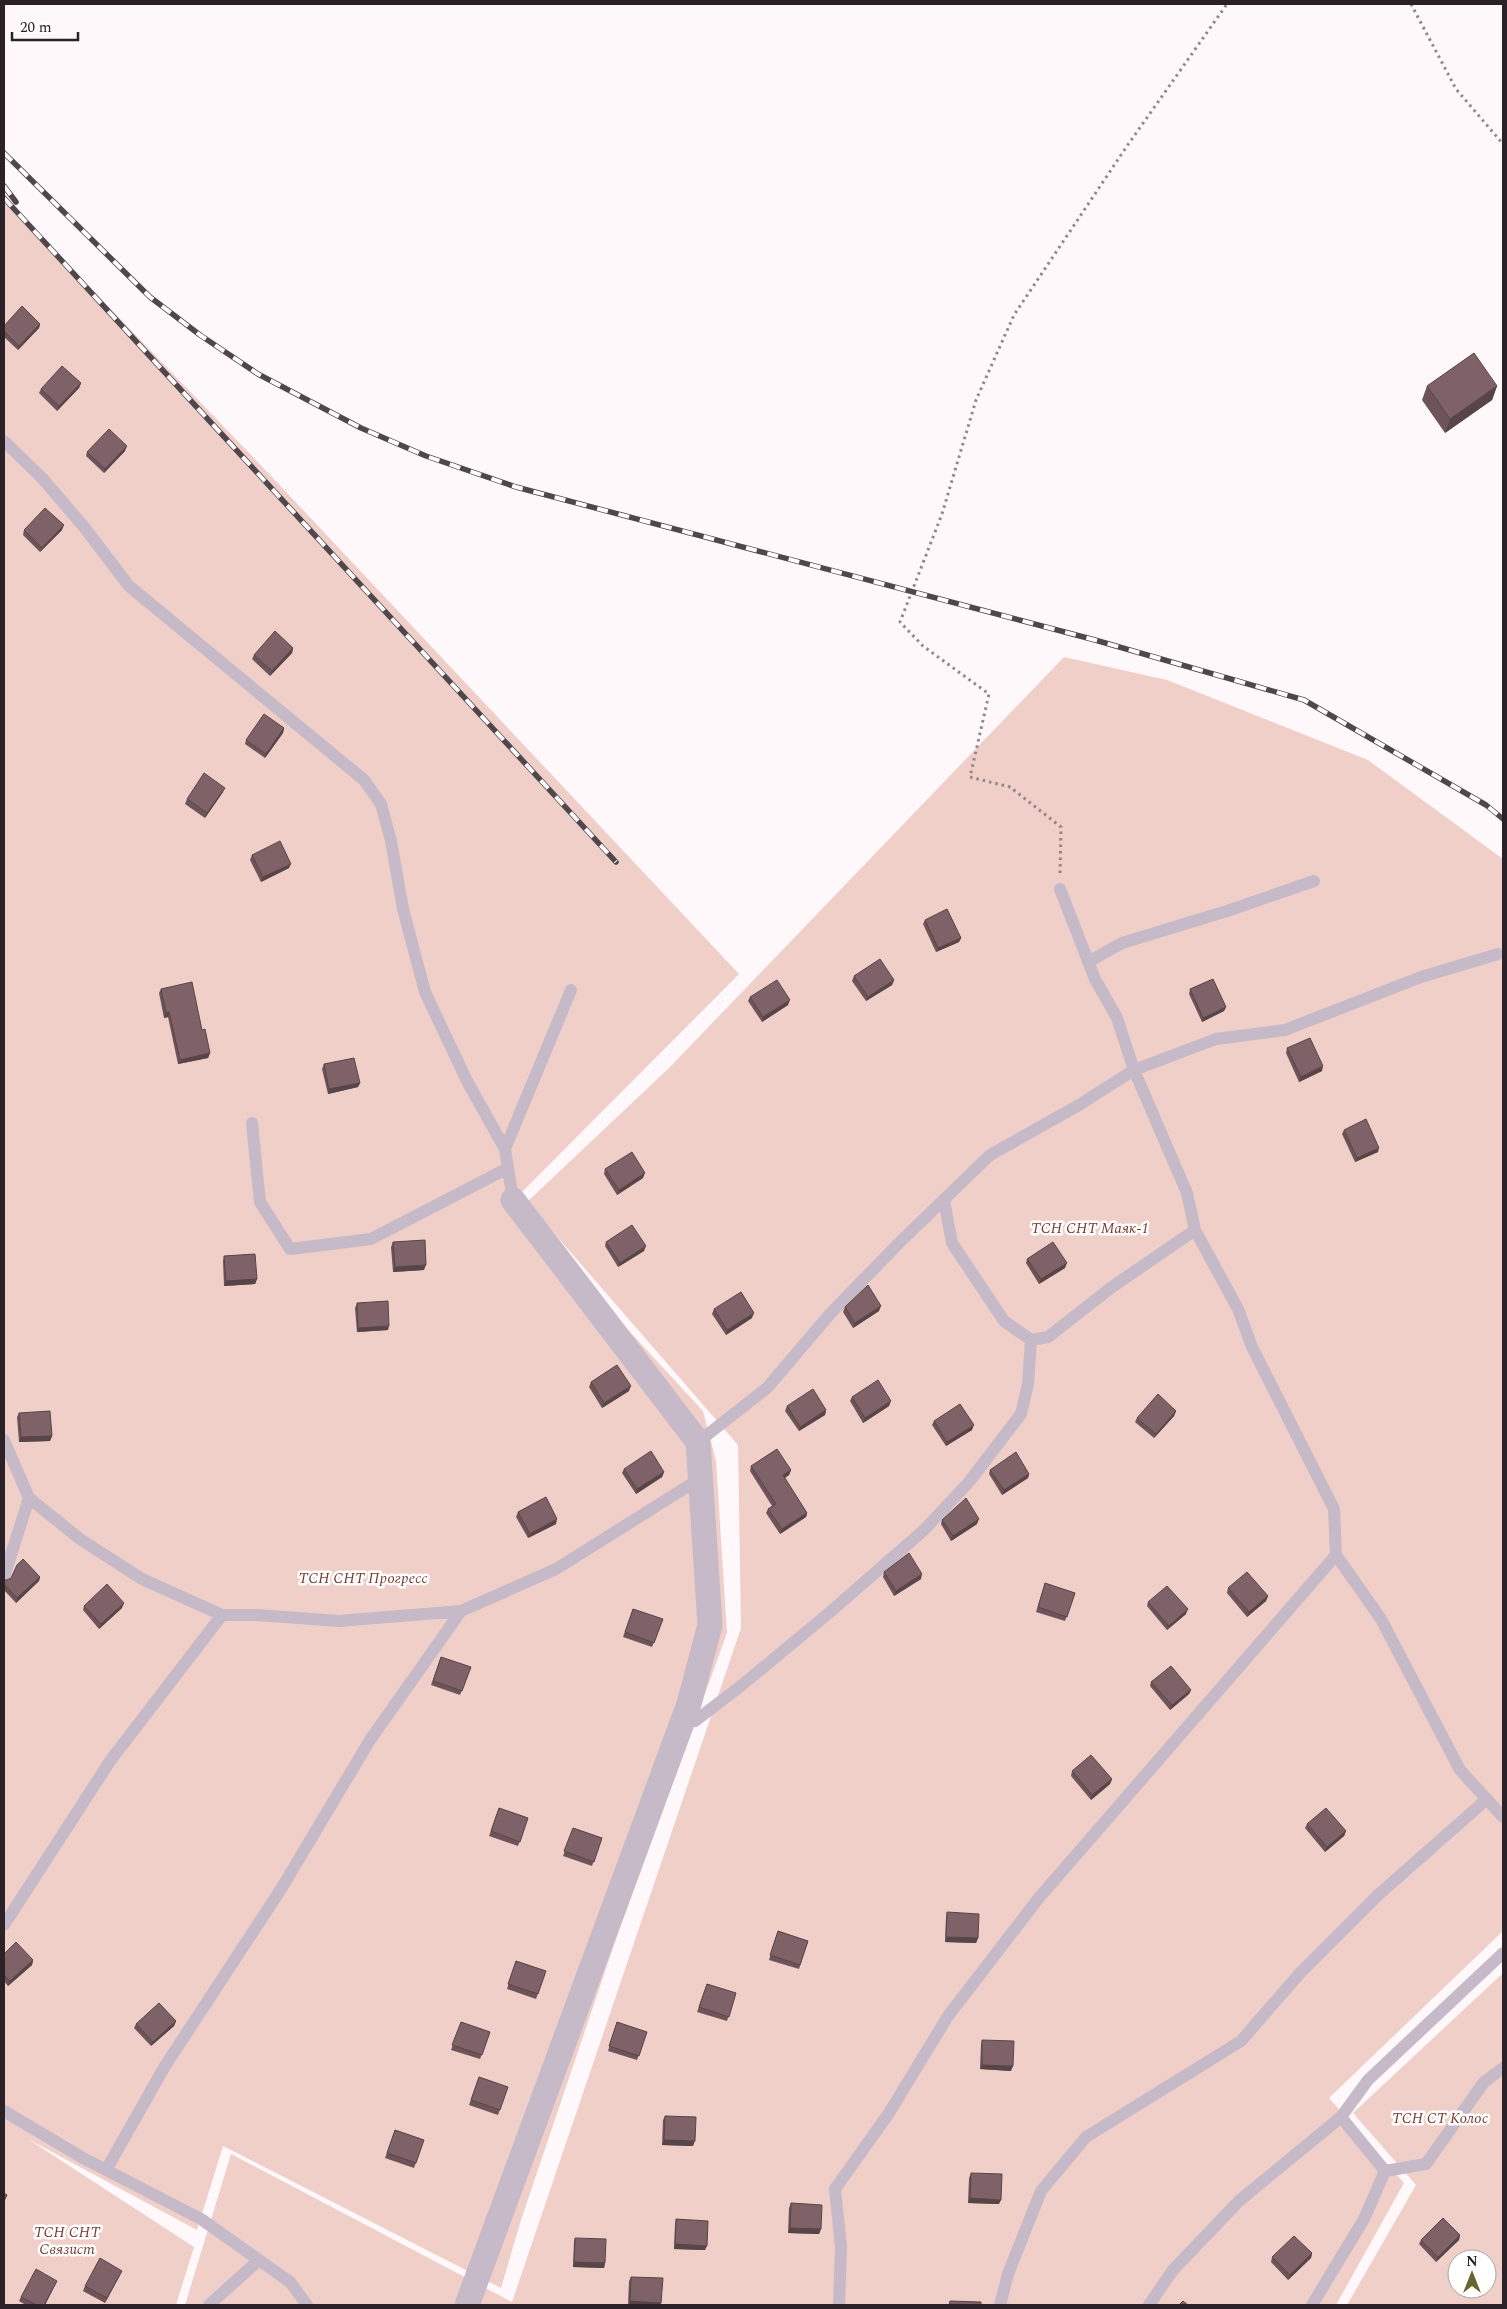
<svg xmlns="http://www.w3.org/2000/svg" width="1507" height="2309" font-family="Spectral,serif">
<rect width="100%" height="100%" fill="#fef8fb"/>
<!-- green -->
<path fill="#efcfc8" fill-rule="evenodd" d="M4,198L273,478L739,974L511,1203L703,1411L716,1461L727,1633L614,1945L521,2220L501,2288L223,2146L197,2230L28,2139L194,2247L176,2305H4Z
M1064,657L1167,680L1368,760L1503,859V1931L1329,2098L1404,2183L1336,2305H185L231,2154L512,2302L741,1628L738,1445L527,1202L669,1068Z
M1503,1973V2305H1347L1416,2185L1353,2113ZM1457,2259H1487V2289H1457Z"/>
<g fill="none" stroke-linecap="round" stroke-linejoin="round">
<!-- path -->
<path stroke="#8f878b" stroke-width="3" stroke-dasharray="2.5 4" stroke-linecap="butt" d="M1411,4L1456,89L1503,144
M1060,873L1061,827L1010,787L970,777L989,694L923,646L900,622L942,514L976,400L1014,315L1127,146L1227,4"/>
<!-- service -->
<path stroke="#c6b9c8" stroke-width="12" d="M4,441L42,478L84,527L129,586L364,780L381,804L391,841L403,909L425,992L467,1081L505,1149
M1060,889L1095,979L1117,1018L1134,1070L1187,1193L1195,1230
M1088,962L1122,943L1227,911L1314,881
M252,1123L260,1202L290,1249L371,1239L508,1168
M513,1200L505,1149L571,990
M944,1200L952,1243L1004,1321L1031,1340L1048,1337L1112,1287L1195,1230L1238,1309L1252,1347L1334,1509L1336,1555L1381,1619L1460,1770L1503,1817
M4,1440L29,1498L4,1577
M698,1442L767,1388L830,1314L900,1242L990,1155L1079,1105L1134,1070L1216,1039L1285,1030L1421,977L1498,954
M29,1498L80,1539L142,1579L222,1615H257L339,1621L461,1611L556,1569L701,1478
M684,1719L695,1721L742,1685L829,1613L924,1530L969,1482L1021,1414L1028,1384L1031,1340
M4,1925L110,1761L222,1615
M4,2111L83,2158L201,2219L290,2282L307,2305
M1341,2117L1385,2171
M106,2170L165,2066L281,1889L370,1740L461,1611
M209,2305L259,2260
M839,2305L841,2247L835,2189L889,2113L948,2016L1038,1899L1336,1555
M1000,2305L1008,2274L1041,2191L1086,2137L1241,2041L1300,1973L1378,1895L1487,1799
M1149,2305L1173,2270L1239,2201L1341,2117L1368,2080L1503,1953
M1312,2305L1364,2219L1385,2171L1426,2164L1484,2082L1503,2068"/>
<!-- minor -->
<path stroke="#c6b9c8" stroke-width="25" d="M467,2305L689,1704L710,1625L698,1442L513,1200"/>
<!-- rail casing -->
<g stroke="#50474c" stroke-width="5.5">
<path id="rail" d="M4,153L150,297L200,335L258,374L361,428L426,456L516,487L1095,640L1304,700L1486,805L1503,819
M4,186L16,202
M4,198L616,862"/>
</g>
<!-- rail -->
<use href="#rail" stroke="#fff" stroke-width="4" stroke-dasharray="11" stroke-linecap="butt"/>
</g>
<!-- wall -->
<path fill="#6c5459" d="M40,324L39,328L18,350L4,337V326Z
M81,383L79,388L57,411L39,393L41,389Z
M1427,386H1497L1492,400L1445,433L1422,400Z
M125,451L104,473L86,456L87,452Z
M24,530H62L40,552L23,535Z
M293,648L292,653L270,676L252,659L254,655Z
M284,728L283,733L265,758L245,744L246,740Z
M223,792L205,818L185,804L187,799Z
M252,855L289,868L261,882L250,860Z
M925,920L961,938L959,942L936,952L923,924Z
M854,976L894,980L892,985L866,1001L852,981Z
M161,989L202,1030L210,1053L208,1058L178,1064L168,1017L164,1018L159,993Z
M1190,989L1226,1007L1224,1011L1202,1022L1189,994Z
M750,997L788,1005L762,1022L748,1001Z
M1287,1048L1322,1071L1299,1082L1286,1053Z
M324,1064L360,1083L358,1087L328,1094L322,1069Z
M1344,1130L1378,1152L1355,1162L1342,1134Z
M605,1169L643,1178L617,1195L604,1174Z
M393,1242L424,1270L393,1272L391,1247Z
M606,1242L644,1251L618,1267L605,1246Z
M224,1256L257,1279L255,1284L224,1286L223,1261Z
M1027,1259L1065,1268L1039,1284L1026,1263Z
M357,1303L388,1330L357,1332L355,1308Z
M845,1307L879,1311L853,1328L843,1312Z
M714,1309L752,1318L726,1335L712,1314Z
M591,1382L629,1391L602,1408L589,1387Z
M852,1397L889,1406L863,1423L850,1401Z
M787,1406L826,1410L825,1415L799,1431L785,1411Z
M1176,1411L1174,1416L1154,1438L1135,1422L1137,1418Z
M19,1413L52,1436L50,1441L19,1442L17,1417Z
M934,1421L972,1430L946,1446L932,1425Z
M751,1466L791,1470L789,1475L785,1478L807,1513L806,1517L780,1534L766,1513L768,1509L772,1506L750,1471Z
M624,1469L664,1472L662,1477L636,1494L622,1473Z
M990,1470L1029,1474L1028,1478L1002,1495L989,1474Z
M518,1512L556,1524L528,1538L516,1517Z
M942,1520L977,1524L951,1541L941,1524Z
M884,1572L921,1579L894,1596L883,1577Z
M40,1577L39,1581L16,1603L4,1590V1580Z
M1045,1583L1075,1593L1065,1621L1036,1612Z
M1228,1588L1268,1596L1266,1601L1247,1617L1227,1593Z
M1148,1602L1186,1614L1167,1630L1147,1606Z
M84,1606L122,1608L99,1629L83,1610Z
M633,1609L663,1619L652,1647L623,1637Z
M441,1657L471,1667L460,1695L431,1685Z
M1151,1682L1191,1690L1189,1694L1170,1710L1150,1686Z
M1072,1771L1112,1779L1110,1784L1091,1800L1071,1776Z
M499,1808L528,1818L518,1846L489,1836Z
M1307,1824L1346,1831L1344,1836L1325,1852L1305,1828Z
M573,1828L602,1838L592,1866L563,1856Z
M947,1912L978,1938L976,1943L945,1942L946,1917Z
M778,1931L808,1941L799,1969L769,1960Z
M4,1954L33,1960L32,1965L8,1986L4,1981Z
M516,1961L546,1971L536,1999L507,1989Z
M707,1984L736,1993L727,2021L697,2012Z
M176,2021L174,2026L151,2046L134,2028L136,2024Z
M461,2022L490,2032L480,2059L451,2050Z
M617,2022L647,2032L637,2060L608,2051Z
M982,2040L1011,2071L980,2069L981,2045Z
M479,2077L508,2087L498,2115L469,2105Z
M665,2116L693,2146L662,2145L663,2120Z
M395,2130L424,2140L414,2168L385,2158Z
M971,2173L999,2204L968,2203L969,2178Z
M791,2203L821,2229L819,2234L788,2233L789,2208Z
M676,2219L705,2250L674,2249L675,2224Z
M1460,2235L1459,2240L1436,2262L1419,2244L1421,2240Z
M575,2238L605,2263L604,2268L573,2267L574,2242Z
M1312,2253L1311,2258L1288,2280L1271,2262L1272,2257Z
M120,2275L105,2303L83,2291L85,2286Z
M631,2277L661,2303L660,2305H628L629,2281Z
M57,2281L45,2305H26L19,2301L21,2297Z"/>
<!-- shaded-wall -->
<path fill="#584548" d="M40,324L39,328L18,350L19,346Z
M81,383L79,388L57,411L59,406Z
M1497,386L1492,400L1445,433L1450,419Z
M127,446L125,451L104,473L105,469Z
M64,525L62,530L40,552L42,548Z
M293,648L292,653L270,676L272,671Z
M284,728L283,733L265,758L266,754Z
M225,788L223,792L205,818L207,813Z
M291,864L289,868L261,882L263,877Z
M961,938L959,942L936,952L938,948Z
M894,980L892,985L866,1001L868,997Z
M790,1000L788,1005L762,1022L763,1017Z
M1226,1007L1224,1011L1202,1022L1203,1018Z
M169,1012L168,1017L164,1018L166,1013Z
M210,1053L208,1058L178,1064L180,1060Z
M1323,1066L1322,1071L1299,1082L1301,1077Z
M360,1083L358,1087L328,1094L329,1089Z
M1379,1148L1378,1152L1355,1162L1357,1158Z
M645,1173L643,1178L617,1195L619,1190Z
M646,1246L644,1251L618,1267L620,1263Z
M1067,1263L1065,1268L1039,1284L1041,1279Z
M426,1265L424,1270L393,1272L395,1267Z
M257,1279L255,1284L224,1286L226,1281Z
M881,1306L879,1311L853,1328L855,1323Z
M754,1313L752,1318L726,1335L727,1330Z
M389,1326L388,1330L357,1332L358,1328Z
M631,1386L629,1391L602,1408L604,1403Z
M891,1401L889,1406L863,1423L865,1418Z
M826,1410L825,1415L799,1431L800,1427Z
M1176,1411L1174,1416L1154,1438L1156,1434Z
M974,1425L972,1430L946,1446L947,1442Z
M52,1436L50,1441L19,1442L21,1437Z
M791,1470L789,1475L781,1480L783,1475Z
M664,1472L662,1477L636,1494L637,1489Z
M1029,1474L1028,1478L1002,1495L1004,1490Z
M807,1513L806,1517L780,1534L782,1529Z
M557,1519L556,1524L528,1538L530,1534Z
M979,1519L977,1524L951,1541L953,1536Z
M922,1574L921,1579L894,1596L896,1591Z
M40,1577L39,1581L16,1603L17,1598Z
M1268,1596L1266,1601L1247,1617L1249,1612Z
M124,1603L122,1608L99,1629L101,1624Z
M1188,1609L1186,1614L1167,1630L1169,1626Z
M1191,1690L1189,1694L1170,1710L1172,1705Z
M1112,1779L1110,1784L1091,1800L1092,1795Z
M1346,1831L1344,1836L1325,1852L1327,1847Z
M946,1937L978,1938L976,1943L945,1942Z
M33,1960L32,1965L8,1986L10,1981Z
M176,2021L174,2026L151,2046L153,2042Z
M982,2065L1013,2066L1011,2071L980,2069Z
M664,2140L695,2141L693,2146L662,2145Z
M970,2198L1001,2200L999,2204L968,2203Z
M790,2228L821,2229L819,2234L788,2233Z
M1460,2235L1459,2240L1436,2262L1438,2257Z
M675,2244L707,2246L705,2250L674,2249Z
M1312,2253L1311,2258L1288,2280L1290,2275Z
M574,2262L605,2263L604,2268L573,2267Z
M122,2271L120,2275L105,2303L107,2298Z
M57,2281L45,2305H44Z
M630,2301L661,2303L660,2305H629Z"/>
<!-- building -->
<path fill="#7e6267" stroke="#584548" d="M22,306L40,324L19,346L4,331V326Z
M1474,353L1497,386L1450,419L1427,386Z
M62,366L81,383L59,406L41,389Z
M109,429L127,446L105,469L87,452Z
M45,508L64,525L42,548L24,530Z
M275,631L293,648L272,671L254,655Z
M264,714L284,728L266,754L246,740Z
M204,773L225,788L207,813L187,799Z
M280,841L291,864L263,877L252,855Z
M947,909L961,938L938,948L925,920Z
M880,959L894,980L868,997L854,976Z
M1213,979L1226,1007L1203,1018L1190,989Z
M777,980L790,1000L763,1017L750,997Z
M192,982L202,1030L205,1029L210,1053L180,1060L169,1012L166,1013L161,989Z
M1310,1038L1323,1066L1301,1077L1287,1048Z
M354,1058L360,1083L329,1089L324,1064Z
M1366,1119L1379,1148L1357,1158L1344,1130Z
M632,1152L645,1173L619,1190L605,1169Z
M632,1225L646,1246L620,1263L606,1242Z
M425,1240L426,1265L395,1267L393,1242Z
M1053,1242L1067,1263L1041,1279L1027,1259Z
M255,1254L257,1279L226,1281L224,1256Z
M868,1285L881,1306L855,1323L845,1307Z
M741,1292L754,1313L727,1330L714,1309Z
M388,1301L389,1326L358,1328L357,1303Z
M617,1365L631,1386L604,1403L591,1382Z
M878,1380L891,1401L865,1418L852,1397Z
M813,1389L826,1410L800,1427L787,1406Z
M1158,1394L1176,1411L1156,1434L1137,1418Z
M960,1404L974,1425L947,1442L934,1421Z
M50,1411L52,1436L21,1437L19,1413Z
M777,1449L791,1470L783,1475L807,1513L782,1529L768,1509L776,1504L751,1466Z
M651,1451L664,1472L637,1489L624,1469Z
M1016,1452L1029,1474L1004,1490L990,1470Z
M546,1497L557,1519L530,1534L518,1512Z
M966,1498L979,1519L953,1536L942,1520Z
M909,1553L922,1574L896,1591L884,1572Z
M23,1559L40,1577L17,1598L4,1584V1580H7L11,1578L17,1565Z
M1247,1572L1268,1596L1249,1612L1228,1588Z
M1045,1583L1075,1593L1067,1617L1038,1607Z
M107,1584L124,1603L101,1624L84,1606Z
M1167,1586L1188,1609L1169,1626L1148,1602Z
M633,1609L663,1619L654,1643L625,1632Z
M441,1657L471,1667L462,1691L433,1681Z
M1171,1666L1191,1690L1172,1705L1151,1682Z
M1091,1755L1112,1779L1092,1795L1072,1771Z
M499,1808L528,1818L520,1842L491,1831Z
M1326,1808L1346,1831L1327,1847L1307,1824Z
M573,1828L602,1838L594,1862L564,1851Z
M947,1912L979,1914L978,1938L946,1937Z
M778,1931L808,1941L800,1965L770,1955Z
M16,1942L33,1960L10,1981L4,1975V1954Z
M516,1961L546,1971L538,1994L508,1984Z
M707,1984L736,1993L729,2017L699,2007Z
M159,2003L176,2021L153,2042L136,2024Z
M461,2022L490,2032L482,2055L452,2045Z
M617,2022L647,2032L639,2056L609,2046Z
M982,2040L1014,2041L1013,2066L982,2065Z
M479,2077L508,2087L500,2110L471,2100Z
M665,2116L696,2117L695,2141L664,2140Z
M395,2130L424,2140L416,2163L387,2153Z
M971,2173L1002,2174L1001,2200L970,2198Z
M4,2193L7,2195L4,2201Z
M791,2203L822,2205L821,2229L790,2228Z
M1443,2218L1460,2235L1438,2257L1421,2240Z
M676,2219L708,2221L707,2246L675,2244Z
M1294,2236L1312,2253L1290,2275L1272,2257Z
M575,2238L606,2239L605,2263L574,2262Z
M100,2258L122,2271L107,2298L85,2286Z
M36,2269L57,2281L44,2305H37L21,2297Z
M631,2277L663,2278L661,2303L630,2301Z
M950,2301L981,2302V2305H949Z
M1183,2301L1188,2305H1179Z"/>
<g text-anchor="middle" stroke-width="5" stroke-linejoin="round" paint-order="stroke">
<!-- park labels -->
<g font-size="15" font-style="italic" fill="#773b30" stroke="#fff">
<text x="1090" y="1233">ТСН СНТ Маяк-1</text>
<text x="363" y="1583">ТСН СНТ Прогресс</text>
<text x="1440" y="2123">ТСН СТ Колос</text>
<text x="67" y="2237">ТСН СНТ<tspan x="67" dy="17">Связист</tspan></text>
</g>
</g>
<!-- border -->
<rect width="1507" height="2309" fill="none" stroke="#2b2126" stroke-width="10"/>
<!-- north arrow -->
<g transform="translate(1472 2274)"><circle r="24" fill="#ffffff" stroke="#aaa6a8"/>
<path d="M0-4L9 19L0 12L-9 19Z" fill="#6a6430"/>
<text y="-8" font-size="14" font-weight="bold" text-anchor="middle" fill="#2b2126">N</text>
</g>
<!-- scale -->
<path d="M12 32v8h66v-8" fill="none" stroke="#2b2126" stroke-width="2.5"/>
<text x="20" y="32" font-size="15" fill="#2b2126" stroke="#ffffff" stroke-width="4" paint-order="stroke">20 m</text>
</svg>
